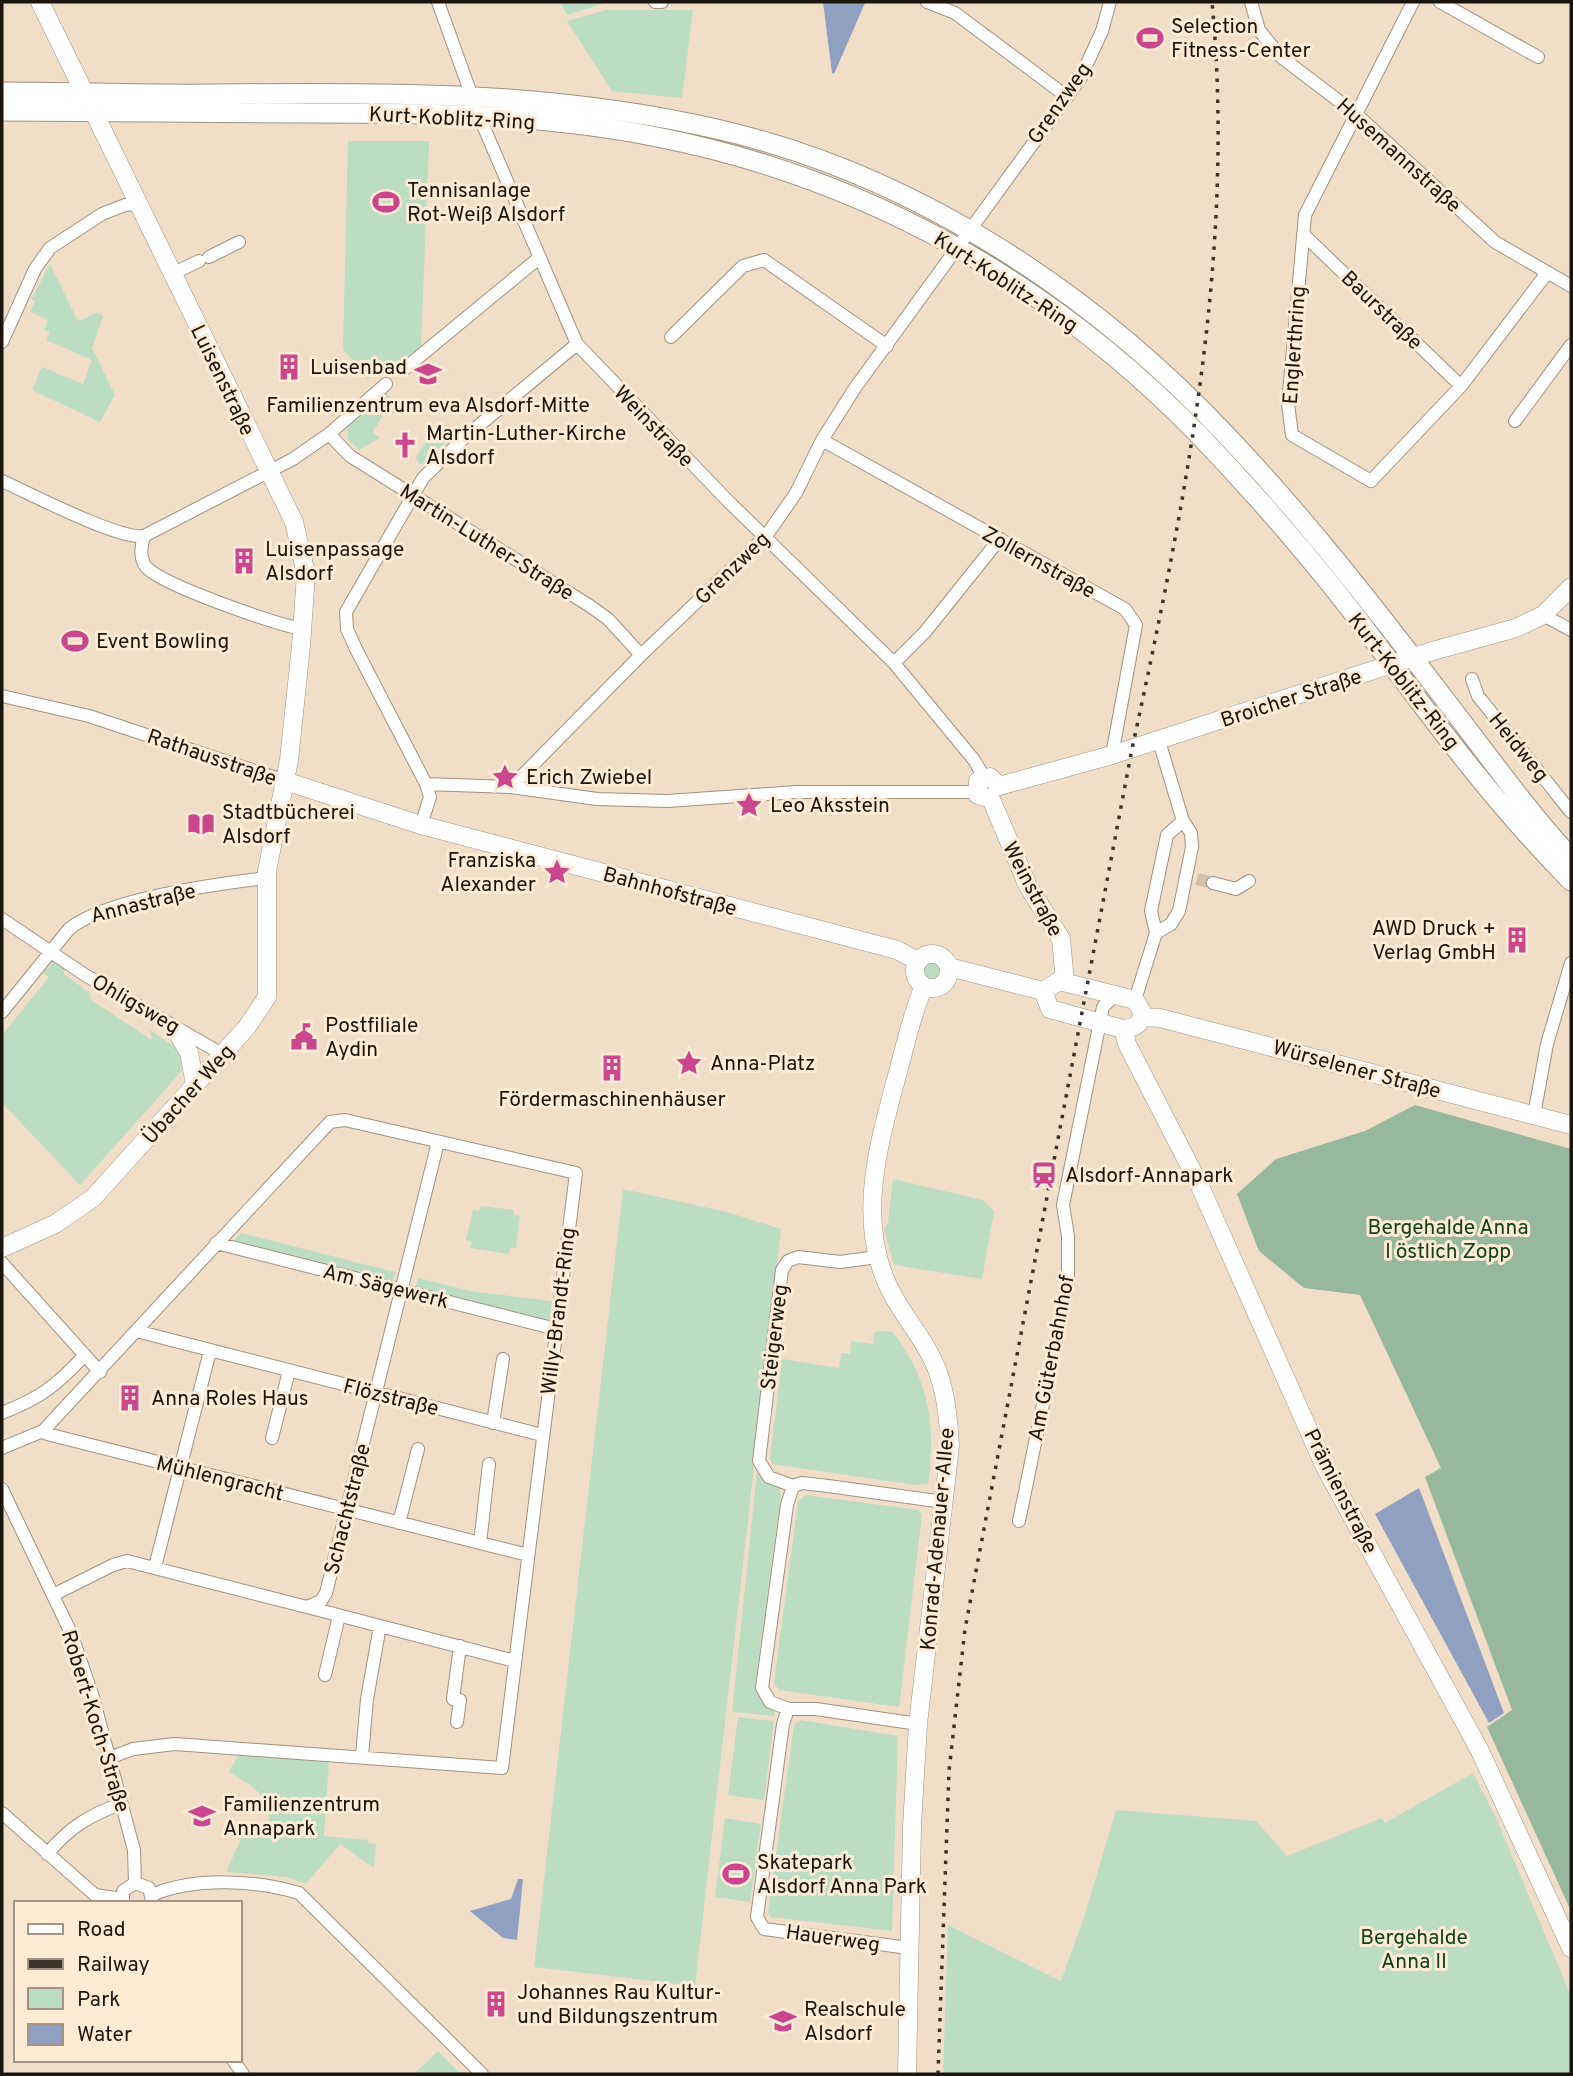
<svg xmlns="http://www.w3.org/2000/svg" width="1573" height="2076" font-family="Overpass,sans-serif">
<rect width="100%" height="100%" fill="#f0dec9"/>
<!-- green -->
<path fill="#bdddc2" d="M560,2H608L567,15Z
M606,10H693L682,98L612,91L567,21Z
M348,141H429L421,347L406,362L389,361L368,379L343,349Z
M50,264L78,321L97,313L103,316L92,348L115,395L100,422L32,390L42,367L83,384L92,360L46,340L50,332L44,330L48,320L30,312L35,301L31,300Z
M384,390L397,405L394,414L386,410L373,432L380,438L359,450L348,439L347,422Z
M434,429L454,430V434L421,465L415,459Z
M920 970a12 12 0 1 1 24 0a12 12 0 1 1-24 0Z
M55,961L64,966V974L90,993L91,1000L152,1040L150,1030L175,1047L184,1062L180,1073L80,1185L2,1103V1035L49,977L43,972Z
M893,1179L983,1200L994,1211L982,1279L894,1265L884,1229L888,1223Z
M623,1189L727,1212L781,1229L695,1986L534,1967Z
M481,1206L514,1210V1215L520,1216L516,1248H510L509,1254L470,1248L472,1242L466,1240L473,1210L479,1211Z
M241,1233L395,1272L393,1284L232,1243Z
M418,1278L470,1291L552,1301L549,1323L415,1289Z
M878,1331L893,1332C930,1383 936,1423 928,1484L915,1485L772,1464L770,1458L782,1359L839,1368L841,1353L850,1354L851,1341L873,1344L874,1333Z
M757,1472L766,1482L778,1487L781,1495L755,1687L762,1700L775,1712V1716L732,1712Z
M805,1495L919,1510L922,1515L899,1707L779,1690L774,1683L798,1502Z
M738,1717L774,1721L764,1800L728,1795Z
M801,1720L898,1736L892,1931L771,1917L768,1912L794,1725Z
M239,1755L329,1761L324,1836L368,1840V1843L376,1844L374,1868L340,1844L306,1884L287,1877L226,1872L244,1833L257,1831L269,1820C271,1796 248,1782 228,1772Z
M1473,1773L1496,1818L1571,1996V2074H943L948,1925L1061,1981L1084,1917L1116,1810L1256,1821L1287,1856L1382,1818L1385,1823Z
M725,1818L761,1824L750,1902L715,1897Z
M438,2051L461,2074H414Z"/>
<!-- forest -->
<path fill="#98b89d" d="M1415,1105L1571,1149V1911L1487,1727L1512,1710L1425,1477L1441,1468L1360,1295L1304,1288L1259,1251L1237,1194L1276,1159L1365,1131Z"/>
<!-- water -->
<path fill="#8fa0c1" d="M823,2L865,3L834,74L832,73Z
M1419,1488L1504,1713L1489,1723L1375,1514Z
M518,1879H523L517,1940L503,1938L470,1911L511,1899Z"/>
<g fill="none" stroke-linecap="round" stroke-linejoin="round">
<!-- street-tunnel -->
<path stroke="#d0c0ad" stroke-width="12" stroke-dasharray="12 6" stroke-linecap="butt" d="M1197,879L1213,883"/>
<!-- street casing -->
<g stroke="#a2917d" stroke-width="14">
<path id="street" d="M438,2L479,116L577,344L727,500L894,663L974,760L984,777
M655,2H662
M927,2L955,13L1066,96
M1251,2L1259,30L1281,57L1356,114L1495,242L1571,286
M1413,2L1305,215L1288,404L1292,435L1371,481L1461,386L1547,273
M1440,2L1538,57
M1303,234L1461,386
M209,257L239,242
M172,274L199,261
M671,337L743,266L764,260L887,346
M2,342L35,269L50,248L102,214L125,205L138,204
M403,370L540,257
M1515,421L1571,345
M329,434L350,456L590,606L608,619L641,655
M822,440L1125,609L1136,625L1112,755
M2,481C29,493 119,540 144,536L293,459L329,434L386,384
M144,536C141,546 139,558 146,567C162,585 275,624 302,629
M1543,615L1571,630
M894,663L925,632L998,541
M1472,679L1478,696L1571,812
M2,696L89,716L285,781
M426,784L511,787L597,799L667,801L797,792H976
M511,787L641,655L766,536L796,493L822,440L855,388L1080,79L1102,31L1110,2
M421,825L430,797L426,784L356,649L347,629L346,612L423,478L465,437L577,344
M1213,883L1236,889L1249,881
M2,919L85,975L222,1054
M1156,933L1171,924L1179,911L1192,847L1191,833L1183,821
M1135,1000L1156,933L1151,911L1167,835L1183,821L1159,741
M2,1012L69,929C106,899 216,884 266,878
M1534,1115L1547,1044L1571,963
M216,1243L556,1329
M877,1257L840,1262L798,1257L788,1261L782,1270L759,1461L769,1477L793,1486L802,1483L828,1486L944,1502
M2,1263L100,1372
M136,1331L542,1435
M2,1413C40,1398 56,1386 84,1356
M493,1423L503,1359
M43,1431L47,1434L528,1555
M272,1438L289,1371
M2,1448L43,1431L330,1122L345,1120L576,1173L502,1768L175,1744L133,1749L109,1758
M2,1489L71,1633L92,1694L134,1850L135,1883
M1019,1521L1068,1282V1236L1063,1205L1103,1007L1116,994
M399,1523L418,1449
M480,1543L489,1464
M155,1567L210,1351
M53,1595L113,1565L127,1561L307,1607L321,1601L326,1593L438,1142
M307,1607L515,1661
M325,1675L339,1616
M789,1709L770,1702L762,1688L787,1505L793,1486
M457,1722L460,1700L453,1699L460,1646
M362,1756L367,1699L380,1626
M2,1813L95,1895L122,1899
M47,1854C69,1828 89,1815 121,1804
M152,1895C194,1877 256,1880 299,1893L482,2074
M123,1903V1891L135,1883L149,1888L152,1901
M909,1948L764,1929L757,1917L783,1724L788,1709H816L918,1724
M233,2060L243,2074"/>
</g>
<!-- secondary casing -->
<g stroke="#a2917d" stroke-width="19">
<path id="secondary" d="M285,781L421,825L897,950L918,961
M999,786L1112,755L1429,652L1516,628L1543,615L1571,587
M991,799L1028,886L1061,939L1065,982
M991,799L978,795V781L990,777L999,786
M915 971a17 17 0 1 1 34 0a17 17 0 1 1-34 0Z
M949,967L1043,991
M1059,981L1135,1000L1142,1012C1142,1024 1135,1028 1123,1029L1050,1009L1043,991Z
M1142,1017L1160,1018L1571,1125
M1123,1029L1127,1044L1199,1184L1325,1467L1479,1749L1571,1948
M176,1030L189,1053L195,1084
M2,1248L55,1224L93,1198L247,1027L267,997V871L289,760L301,646L306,574L294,522L40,2
M907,2074L912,1826L918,1724L950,1446C948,1413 945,1378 927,1349C914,1326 896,1306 886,1281C857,1214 880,1139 898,1072C906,1043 912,1013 924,986"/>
</g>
<!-- primary casing -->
<g stroke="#a2917d" stroke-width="21">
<path id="primary" d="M2,92C74,92 146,95 217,94C383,92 550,91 712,128C910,172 1090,290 1228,437C1305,518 1375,608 1443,697C1485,751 1525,808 1571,858
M2,111C105,112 208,112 311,113C427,113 543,114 657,137C866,178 1050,282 1199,435C1263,502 1326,575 1381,650C1440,730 1501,810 1571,881"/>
</g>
<!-- street -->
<use href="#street" stroke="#fff" stroke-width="12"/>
<!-- secondary -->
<use href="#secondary" stroke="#fff" stroke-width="18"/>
<!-- primary -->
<use href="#primary" stroke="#fff" stroke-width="19"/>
<!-- rail -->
<path stroke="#3c342a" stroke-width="3.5" stroke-dasharray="3.5 7" stroke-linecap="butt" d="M938,2074L949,1771L965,1629L1132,749C1185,503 1236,254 1212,2"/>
</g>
<!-- icons -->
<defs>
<g id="stadium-bare" transform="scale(2.1)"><path d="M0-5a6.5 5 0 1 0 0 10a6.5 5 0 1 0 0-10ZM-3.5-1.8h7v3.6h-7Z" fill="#ca478d" stroke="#fdebd6" stroke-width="2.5" paint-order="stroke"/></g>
<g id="building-bare" transform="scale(2.1)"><path d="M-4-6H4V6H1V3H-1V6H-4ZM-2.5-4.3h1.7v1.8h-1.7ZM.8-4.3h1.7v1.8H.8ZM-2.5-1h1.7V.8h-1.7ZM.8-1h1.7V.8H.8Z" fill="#ca478d" stroke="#fdebd6" stroke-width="2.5" paint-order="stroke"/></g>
<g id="school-bare" transform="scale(2.1)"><path d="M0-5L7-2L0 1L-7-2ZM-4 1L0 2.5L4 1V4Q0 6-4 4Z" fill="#ca478d" stroke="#fdebd6" stroke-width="2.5" paint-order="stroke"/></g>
<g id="church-bare" transform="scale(2.1)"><path d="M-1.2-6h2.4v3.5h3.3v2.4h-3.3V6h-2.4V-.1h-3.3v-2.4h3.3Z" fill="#ca478d" stroke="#fdebd6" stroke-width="2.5" paint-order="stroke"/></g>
<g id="sight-bare" transform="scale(2.1)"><path d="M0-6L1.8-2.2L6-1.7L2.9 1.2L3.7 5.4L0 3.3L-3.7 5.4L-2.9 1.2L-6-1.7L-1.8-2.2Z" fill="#ca478d" stroke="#fdebd6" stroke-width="2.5" paint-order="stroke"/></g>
<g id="library-bare" transform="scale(2.1)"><path d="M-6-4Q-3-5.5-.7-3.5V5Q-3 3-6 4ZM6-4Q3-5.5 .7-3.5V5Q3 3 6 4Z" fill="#ca478d" stroke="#fdebd6" stroke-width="2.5" paint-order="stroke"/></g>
<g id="civic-bare" transform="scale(2.1)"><path d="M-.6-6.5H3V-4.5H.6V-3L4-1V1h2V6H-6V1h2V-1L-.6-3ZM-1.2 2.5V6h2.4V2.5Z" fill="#ca478d" stroke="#fdebd6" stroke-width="2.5" paint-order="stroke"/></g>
<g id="station-bare" transform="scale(2.1)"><path d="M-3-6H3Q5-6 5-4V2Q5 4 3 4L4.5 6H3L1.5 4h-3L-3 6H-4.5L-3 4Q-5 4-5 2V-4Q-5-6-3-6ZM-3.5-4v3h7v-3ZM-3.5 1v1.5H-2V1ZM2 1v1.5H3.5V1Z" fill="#ca478d" stroke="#fdebd6" stroke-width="2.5" paint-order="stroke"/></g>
</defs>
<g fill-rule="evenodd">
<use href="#stadium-bare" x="1150" y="38"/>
<use href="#stadium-bare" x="386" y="202"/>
<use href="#building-bare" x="289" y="367"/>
<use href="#school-bare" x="428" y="374"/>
<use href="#church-bare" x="405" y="445"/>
<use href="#building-bare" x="244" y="561"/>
<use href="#stadium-bare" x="75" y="641"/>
<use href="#sight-bare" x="505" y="777"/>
<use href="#sight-bare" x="749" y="805"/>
<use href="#library-bare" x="201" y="824"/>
<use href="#sight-bare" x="557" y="872"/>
<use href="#building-bare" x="1517" y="940"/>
<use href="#civic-bare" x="304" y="1037"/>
<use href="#sight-bare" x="689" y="1063"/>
<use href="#building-bare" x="612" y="1068"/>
<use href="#station-bare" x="1044" y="1175"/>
<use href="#building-bare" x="130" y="1398"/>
<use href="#school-bare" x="202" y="1816"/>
<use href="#stadium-bare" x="736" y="1874"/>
<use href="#building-bare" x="496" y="2004"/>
<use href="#school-bare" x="783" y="2021"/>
</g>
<g text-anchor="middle" stroke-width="6" stroke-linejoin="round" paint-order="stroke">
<!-- poi labels -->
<g font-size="21" fill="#1b150d" stroke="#fdebd6" text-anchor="start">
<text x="1171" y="33">Selection<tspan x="1171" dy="24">Fitness-Center</tspan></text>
<text x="407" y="197">Tennisanlage<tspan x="407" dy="24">Rot-Weiß Alsdorf</tspan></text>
<text x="310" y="374">Luisenbad</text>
<text x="428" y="412" text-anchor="middle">Familienzentrum eva Alsdorf-Mitte</text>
<text x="426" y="440">Martin-Luther-Kirche<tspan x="426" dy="24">Alsdorf</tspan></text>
<text x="265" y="556">Luisenpassage<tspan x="265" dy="24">Alsdorf</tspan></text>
<text x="96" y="648">Event Bowling</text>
<text x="526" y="784">Erich Zwiebel</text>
<text x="770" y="812">Leo Aksstein</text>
<text x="222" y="819">Stadtbücherei<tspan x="222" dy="24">Alsdorf</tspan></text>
<text x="536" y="867" text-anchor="end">Franziska<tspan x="536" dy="24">Alexander</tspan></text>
<text x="1496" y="935" text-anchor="end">AWD Druck +<tspan x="1496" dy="24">Verlag GmbH</tspan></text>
<text x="325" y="1032">Postfiliale<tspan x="325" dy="24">Aydin</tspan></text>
<text x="710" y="1070">Anna-Platz</text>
<text x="612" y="1106" text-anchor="middle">Fördermaschinenhäuser</text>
<text x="1065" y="1182">Alsdorf-Annapark</text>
<text x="151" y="1405">Anna Roles Haus</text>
<text x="223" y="1811">Familienzentrum<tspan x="223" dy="24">Annapark</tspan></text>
<text x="757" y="1869">Skatepark<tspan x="757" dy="24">Alsdorf Anna Park</tspan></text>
<text x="517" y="1999">Johannes Rau Kultur-<tspan x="517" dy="24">und Bildungszentrum</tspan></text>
<text x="804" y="2016">Realschule<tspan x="804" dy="24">Alsdorf</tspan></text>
</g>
<!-- street labels -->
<g font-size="21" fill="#1b150d" stroke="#fdebd6">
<text transform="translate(1059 103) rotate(-55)" y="7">Grenzweg</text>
<text transform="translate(452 118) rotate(3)" y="7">Kurt-Koblitz-Ring</text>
<text transform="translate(1399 155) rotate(42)" y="7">Husemannstraße</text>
<text transform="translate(1006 282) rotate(33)" y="7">Kurt-Koblitz-Ring</text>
<text transform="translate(1382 310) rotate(44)" y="7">Baurstraße</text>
<text transform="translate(1294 345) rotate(-86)" y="7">Englerthring</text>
<text transform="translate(223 380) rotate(64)" y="7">Luisenstraße</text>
<text transform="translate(654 426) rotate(46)" y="7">Weinstraße</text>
<text transform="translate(487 542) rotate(32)" y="7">Martin-Luther-Straße</text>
<text transform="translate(1039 562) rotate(29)" y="7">Zollernstraße</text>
<text transform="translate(732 568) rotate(-44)" y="7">Grenzweg</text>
<text transform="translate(1404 681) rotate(52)" y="7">Kurt-Koblitz-Ring</text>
<text transform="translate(1291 698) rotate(-18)" y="7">Broicher Straße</text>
<text transform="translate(1519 747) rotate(51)" y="7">Heidweg</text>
<text transform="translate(212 757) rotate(19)" y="7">Rathausstraße</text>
<text transform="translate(1033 889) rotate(62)" y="7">Weinstraße</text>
<text transform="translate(670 891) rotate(15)" y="7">Bahnhofstraße</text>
<text transform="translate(143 903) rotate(-14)" y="7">Annastraße</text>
<text transform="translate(136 1004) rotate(30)" y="7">Ohligsweg</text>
<text transform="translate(1357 1069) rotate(15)" y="7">Würselener Straße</text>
<text transform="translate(188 1094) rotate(-48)" y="7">Übacher Weg</text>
<text transform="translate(386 1286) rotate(14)" y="7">Am Sägewerk</text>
<text transform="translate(558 1311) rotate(-83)" y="7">Willy-Brandt-Ring</text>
<text transform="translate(774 1337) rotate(-83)" y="7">Steigerweg</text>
<text transform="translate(1051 1358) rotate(-79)" y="7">Am Güterbahnhof</text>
<text transform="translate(391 1397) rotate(14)" y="7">Flözstraße</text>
<text transform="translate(220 1478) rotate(14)" y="7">Mühlengracht</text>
<text transform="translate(1341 1491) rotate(63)" y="7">Prämienstraße</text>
<text transform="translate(347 1509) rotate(-76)" y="7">Schachtstraße</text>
<text transform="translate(937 1539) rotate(-85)" y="7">Konrad-Adenauer-Allee</text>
<text transform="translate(96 1721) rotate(73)" y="7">Robert-Koch-Straße</text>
<text transform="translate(833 1938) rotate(8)" y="7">Hauerweg</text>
</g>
<!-- park labels -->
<g font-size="21" fill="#0f421e" stroke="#fdebd6">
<text x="1448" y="1234">Bergehalde Anna<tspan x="1448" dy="24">I östlich Zopp</tspan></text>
<text x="1414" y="1944">Bergehalde<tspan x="1414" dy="24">Anna II</tspan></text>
</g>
</g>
<!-- border -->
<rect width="1573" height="2076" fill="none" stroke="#1b150d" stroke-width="7"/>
<!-- legend -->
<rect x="14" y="1901" width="228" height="161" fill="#fdebd6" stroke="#a39586" stroke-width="2"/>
<rect x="28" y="1924" width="35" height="10" fill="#ffffff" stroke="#a39586" stroke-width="2"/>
<text x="77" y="1936" font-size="21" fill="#1b150d">Road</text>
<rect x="28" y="1959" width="35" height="10" fill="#3c342a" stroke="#a39586" stroke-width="2"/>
<text x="77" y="1971" font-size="21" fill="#1b150d">Railway</text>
<rect x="28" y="1988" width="35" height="21" fill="#bdddc2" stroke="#a39586" stroke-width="2"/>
<text x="77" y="2006" font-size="21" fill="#1b150d">Park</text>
<rect x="28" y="2024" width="35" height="21" fill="#8fa0c1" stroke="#a39586" stroke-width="2"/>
<text x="77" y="2041" font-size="21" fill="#1b150d">Water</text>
</svg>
